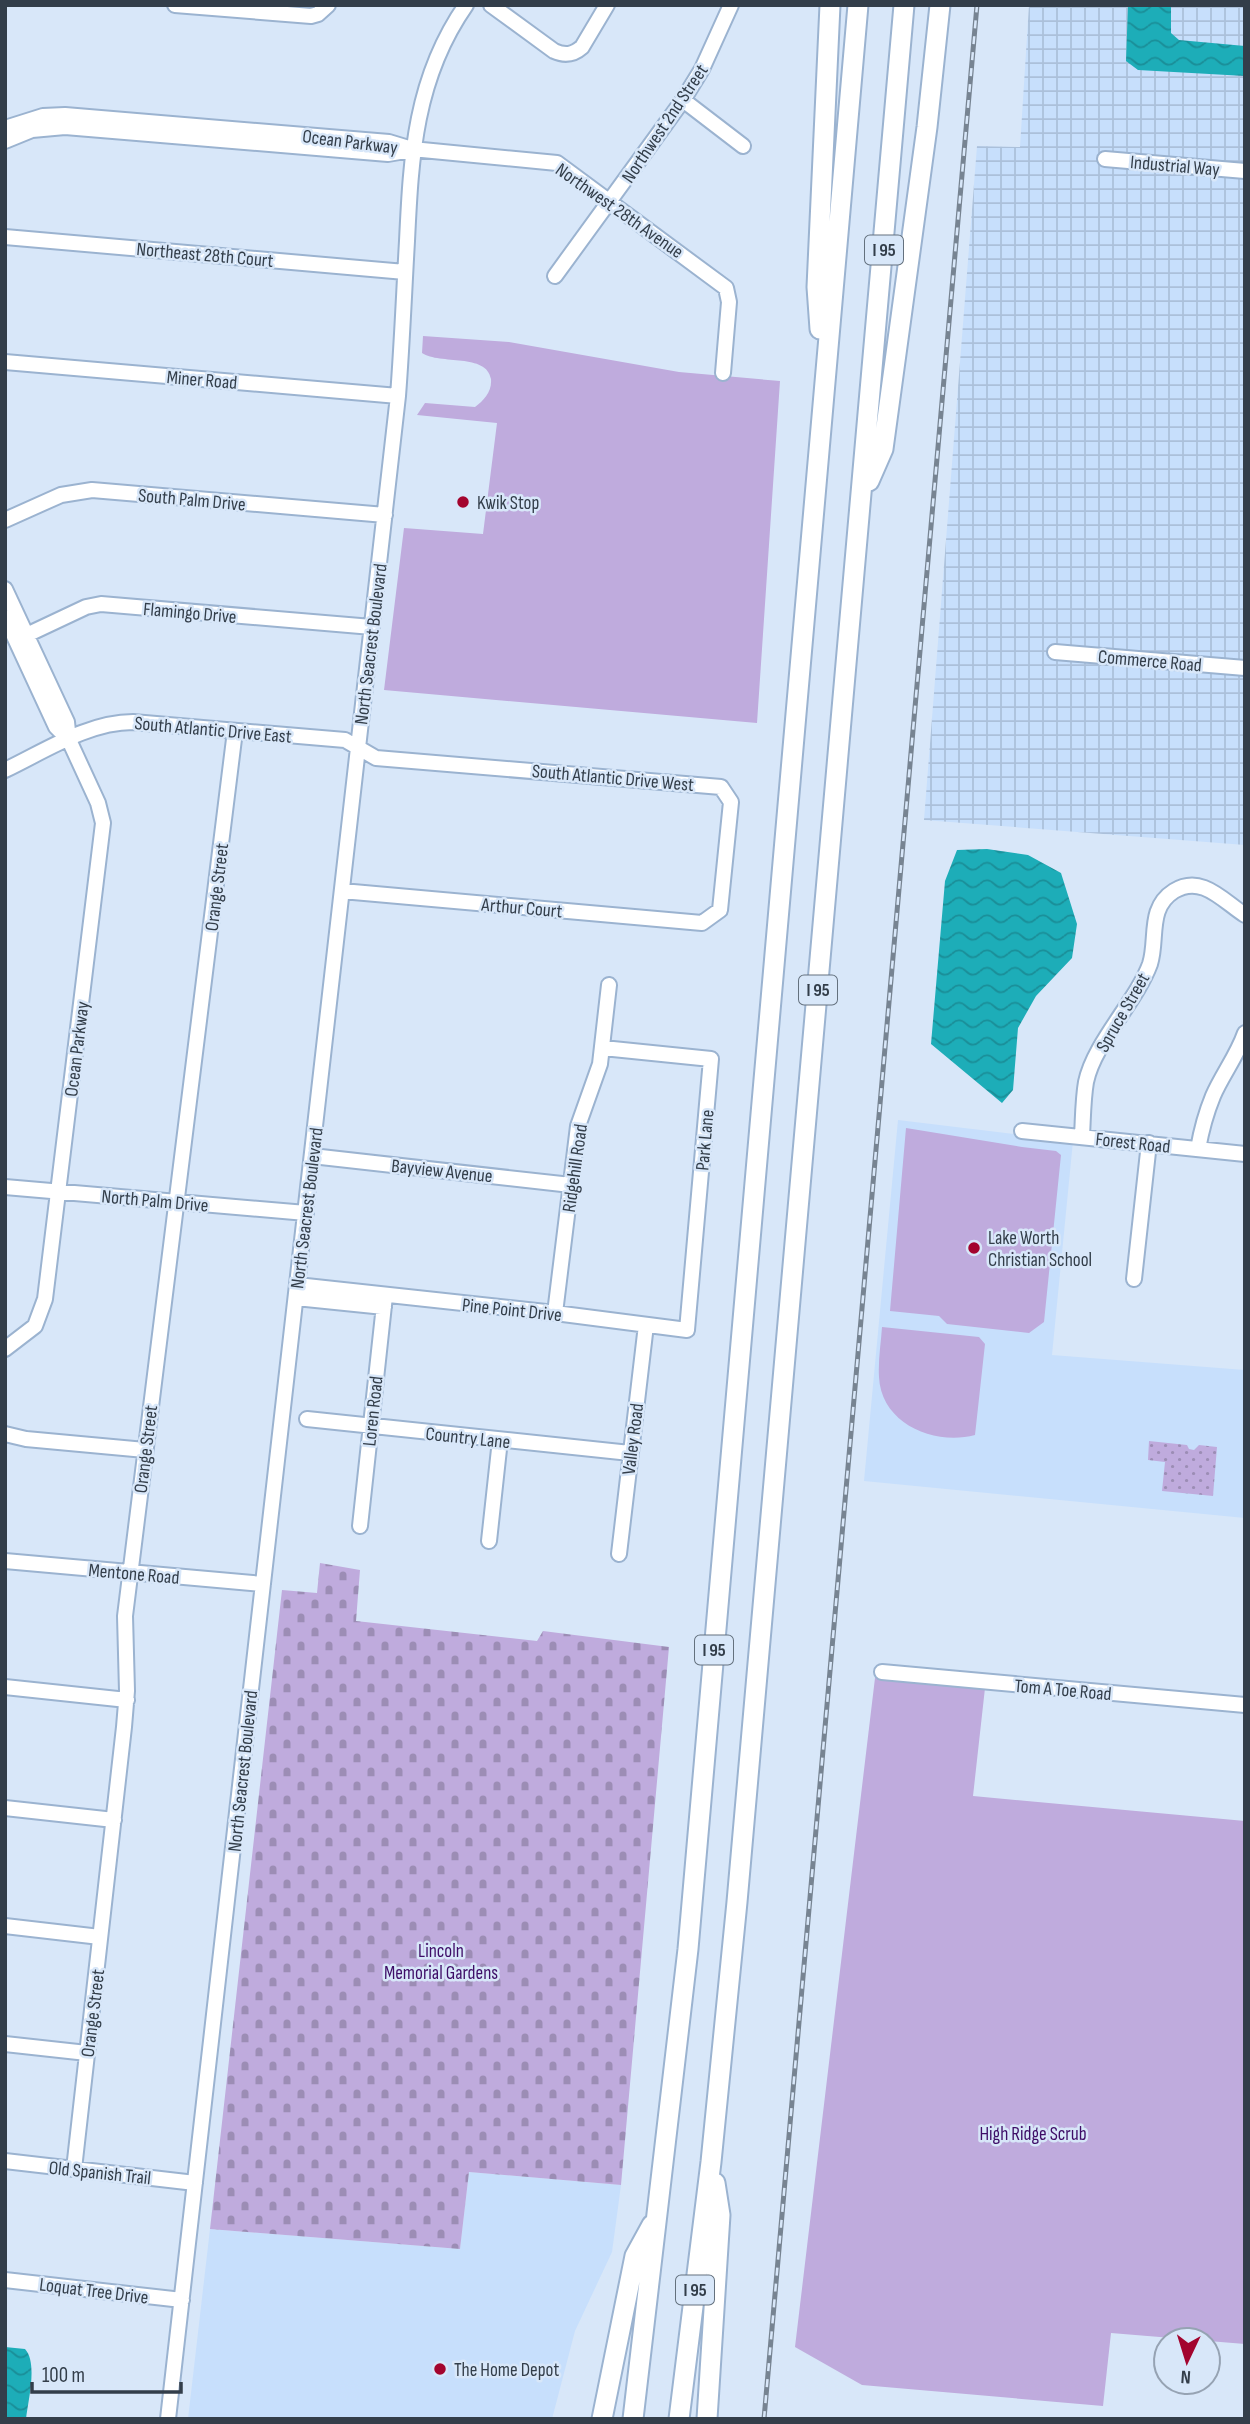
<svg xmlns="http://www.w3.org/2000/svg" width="1250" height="2424" font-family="'Sofia Sans Condensed',sans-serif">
<defs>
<pattern id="industrial-grid" width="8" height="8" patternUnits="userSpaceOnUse" patternTransform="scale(1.75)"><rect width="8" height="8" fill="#c7dffc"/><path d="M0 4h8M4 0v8" fill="none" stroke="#abc0da"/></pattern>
<pattern id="cemetery-stones" width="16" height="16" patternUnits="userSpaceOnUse" patternTransform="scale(1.75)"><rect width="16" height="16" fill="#bfabdd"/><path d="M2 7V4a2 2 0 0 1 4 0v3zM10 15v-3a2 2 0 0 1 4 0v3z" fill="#9c8db5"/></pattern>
<pattern id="park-dots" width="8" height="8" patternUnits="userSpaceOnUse" patternTransform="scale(1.75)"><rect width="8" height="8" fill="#bfabdd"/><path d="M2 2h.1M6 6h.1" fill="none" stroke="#9c8db5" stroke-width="1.8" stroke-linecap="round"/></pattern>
<pattern id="water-waves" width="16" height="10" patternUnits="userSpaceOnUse" patternTransform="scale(1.75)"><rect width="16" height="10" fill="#1dadb8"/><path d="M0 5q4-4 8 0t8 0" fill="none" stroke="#1a8e98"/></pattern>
</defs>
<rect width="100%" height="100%" fill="#d8e7f9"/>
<!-- built -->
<path fill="#c7dffc" d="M898,1120L1073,1141L1052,1355L1245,1370V1518L864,1481Z
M469,2172L621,2185L612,2252L575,2331L552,2419H188L210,2229L460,2249Z"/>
<!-- industrial -->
<path fill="url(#industrial-grid)" d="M1029,5H1245V845L924,820L977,146L1020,147Z"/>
<!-- grass -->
<path fill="#bfabdd" d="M423,336L509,342L679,372L780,381L757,723L384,690L404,528L483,534L497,423L417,415L425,403L475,407C484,400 492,392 491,379C487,353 440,365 422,353Z
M906,1128L1022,1147L1056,1151L1061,1155L1044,1322L1029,1333L947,1324L939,1316L890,1311Z
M882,1327L979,1337L985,1344L975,1435C935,1446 881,1424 879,1377C878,1360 881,1343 882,1327Z
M875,1678L985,1688L973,1796L1245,1821V2344L1111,2333L1103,2406L862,2385L795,2347Z"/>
<!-- cemetery -->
<path fill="url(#cemetery-stones)" d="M320,1563L360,1570L356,1621L537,1641L543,1631L669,1647L621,2185L469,2172L460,2249L210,2229L282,1590L317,1593Z"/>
<!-- park -->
<path fill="url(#park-dots)" d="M1149,1441L1187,1445L1189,1449L1194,1450L1199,1445L1217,1447L1213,1496L1162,1491L1165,1462L1148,1460Z"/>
<!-- water -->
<path fill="url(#water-waves)" d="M1128,5H1171V33L1179,40L1245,46V76L1138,70L1126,61Z
M987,849L1028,855L1061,873L1077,924L1072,958L1036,996L1018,1028L1013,1090L1002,1103L931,1044L945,881L957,850Z
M5,2347L25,2349C38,2363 28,2401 26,2419H5Z"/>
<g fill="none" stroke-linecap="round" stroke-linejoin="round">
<!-- minor casing -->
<g stroke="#9bb3d0" stroke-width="18">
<path id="minor" d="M175,5L311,16L318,14L328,5
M491,5L554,51C565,56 573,55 582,47L607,5
M683,100L743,146
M5,128L43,116L65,115L389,142L412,149L557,163L726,288L729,302L723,373
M5,141L32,130L65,127L388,154L411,150
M1105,159L1245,171
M5,237L405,272
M555,276L683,100L702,69L731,5
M5,362L398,396
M5,520L61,495L92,490L385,515
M5,589L67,722L69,740
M5,617L56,727L69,740L98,803L103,823L45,1299L35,1326L5,1349
M16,640L86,607L101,604L372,627
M1055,652L1245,668
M5,770C45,751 88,722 133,722L345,740L376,758L721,787L731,802L720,910L702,923L342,891
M1022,1131L1245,1154
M1082,1136C1083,1119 1083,1099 1086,1082C1094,1043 1136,1002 1150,964C1158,939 1147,908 1174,891C1202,874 1223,901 1245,915
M1198,1149C1201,1132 1206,1113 1213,1096C1222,1075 1237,1056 1245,1033
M312,1156L571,1185
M5,1187L306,1213
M1134,1279L1149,1143
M297,1285L555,1313L687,1330L711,1059L603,1048
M296,1298L384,1307
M555,1313L578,1126L600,1064L609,985
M307,1419L630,1453
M5,1434L26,1439L145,1450
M360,1526L385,1296
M489,1541L500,1440
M619,1554L646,1325
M5,1561L263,1584
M882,1672L1245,1705
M5,1687L127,1700
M5,1808L114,1820
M5,1926L100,1937
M5,2044L87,2053
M5,2161L195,2183
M74,2169L124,1727L127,1691L125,1616L235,731
M5,2280L182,2300
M168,2419L398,396C402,344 404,293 407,241C411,156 415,78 466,5"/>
</g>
<!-- highway casing -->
<g stroke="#9bb3d0" stroke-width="23">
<path id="highway" d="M820,329L817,287L830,5
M869,481L883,449L927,127L940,5
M602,2419L635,2256L652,2225
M633,2419L688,1949L858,5
M679,2419L711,2162L737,1902L904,5
M707,2419L720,2215L715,2183"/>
</g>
<!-- minor -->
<use href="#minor" stroke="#fff" stroke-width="14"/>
<!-- highway -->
<use href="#highway" stroke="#fff" stroke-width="19"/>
<!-- rail casing -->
<g stroke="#778492" stroke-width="5">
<path id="rail" d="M764,2419L977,5"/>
</g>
<!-- rail -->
<use href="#rail" stroke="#d8e7f9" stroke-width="2.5" stroke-dasharray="8" stroke-linecap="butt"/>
</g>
<!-- markers -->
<g fill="#a3042e" stroke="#d8e7f9" stroke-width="2.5">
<circle cx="463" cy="502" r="7"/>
<circle cx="974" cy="1248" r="7"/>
<circle cx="440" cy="2369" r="7"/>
</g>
<g text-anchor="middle" stroke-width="5" stroke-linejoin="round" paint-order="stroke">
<!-- shield labels -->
<g fill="#d8e7f9" stroke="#64717e" stroke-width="2">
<rect x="865" y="235.5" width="38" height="29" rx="5"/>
<rect x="799" y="975.5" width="38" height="29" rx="5"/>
<rect x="695" y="1635.5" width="38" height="29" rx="5"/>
<rect x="676" y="2275.5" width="38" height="29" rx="5"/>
</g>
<g font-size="18" font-weight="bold" fill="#333e4a">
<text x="884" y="256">I 95</text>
<text x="818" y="996">I 95</text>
<text x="714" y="1656">I 95</text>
<text x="695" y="2296">I 95</text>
</g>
<!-- street labels -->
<g font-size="19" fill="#333e4a" stroke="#d8e7f9">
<text transform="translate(664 123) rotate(-56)" y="7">Northwest 2nd Street</text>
<text transform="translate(350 141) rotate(7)" y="7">Ocean Parkway</text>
<text transform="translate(1175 165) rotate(5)" y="7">Industrial Way</text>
<text transform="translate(620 210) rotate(35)" y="7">Northwest 28th Avenue</text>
<text transform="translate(205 254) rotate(5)" y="7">Northeast 28th Court</text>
<text transform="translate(202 379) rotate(5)" y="7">Miner Road</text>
<text transform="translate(192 499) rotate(5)" y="7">South Palm Drive</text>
<text transform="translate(190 612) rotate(5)" y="7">Flamingo Drive</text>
<text transform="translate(370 644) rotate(-83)" y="7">North Seacrest Boulevard</text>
<text transform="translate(1150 660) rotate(5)" y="7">Commerce Road</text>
<text transform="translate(213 729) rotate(5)" y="7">South Atlantic Drive East</text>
<text transform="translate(613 777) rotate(5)" y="7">South Atlantic Drive West</text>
<text transform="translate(216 887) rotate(-83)" y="7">Orange Street</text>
<text transform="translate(522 907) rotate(5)" y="7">Arthur Court</text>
<text transform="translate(1122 1012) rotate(-60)" y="7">Spruce Street</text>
<text transform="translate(76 1049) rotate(-83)" y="7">Ocean Parkway</text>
<text transform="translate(704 1140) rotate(-85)" y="7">Park Lane</text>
<text transform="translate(1133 1142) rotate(6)" y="7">Forest Road</text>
<text transform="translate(574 1168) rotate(-82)" y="7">Ridgehill Road</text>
<text transform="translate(442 1170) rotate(6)" y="7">Bayview Avenue</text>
<text transform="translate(155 1200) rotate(5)" y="7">North Palm Drive</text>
<text transform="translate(306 1208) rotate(-83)" y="7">North Seacrest Boulevard</text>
<text transform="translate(512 1309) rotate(6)" y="7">Pine Point Drive</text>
<text transform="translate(372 1411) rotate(-84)" y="7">Loren Road</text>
<text transform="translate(468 1437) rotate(6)" y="7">Country Lane</text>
<text transform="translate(632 1439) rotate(-83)" y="7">Valley Road</text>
<text transform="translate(145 1449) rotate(-83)" y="7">Orange Street</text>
<text transform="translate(134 1573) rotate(5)" y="7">Mentone Road</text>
<text transform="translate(1063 1689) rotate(5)" y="7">Tom A Toe Road</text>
<text transform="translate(242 1771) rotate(-84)" y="7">North Seacrest Boulevard</text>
<text transform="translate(92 2013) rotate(-83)" y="7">Orange Street</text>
<text transform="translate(100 2172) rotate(6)" y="7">Old Spanish Trail</text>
<text transform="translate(94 2290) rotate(7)" y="7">Loquat Tree Drive</text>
</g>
<!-- poi labels -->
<g font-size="19" fill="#333e4a" stroke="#d8e7f9" text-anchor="start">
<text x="477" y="509">Kwik Stop</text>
<text x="988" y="1244">Lake Worth<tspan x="988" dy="22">Christian School</tspan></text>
<text x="454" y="2376">The Home Depot</text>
</g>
<!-- park labels -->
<g font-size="19" fill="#3e0d67" stroke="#d8e7f9">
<text x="441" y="1957">Lincoln<tspan x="441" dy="22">Memorial Gardens</tspan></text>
<text x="1033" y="2140">High Ridge Scrub</text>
</g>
</g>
<!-- border -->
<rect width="1250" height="2424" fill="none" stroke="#333e4a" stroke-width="14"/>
<!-- north arrow -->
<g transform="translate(1187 2361) rotate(184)"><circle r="33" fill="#d8e7f9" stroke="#96a3b3" stroke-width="2"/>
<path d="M0-5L12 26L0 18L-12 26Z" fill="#a3042e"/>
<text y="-10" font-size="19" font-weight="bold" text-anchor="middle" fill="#333e4a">N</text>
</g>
<!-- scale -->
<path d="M32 2382v10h149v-10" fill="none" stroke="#333e4a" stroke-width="3.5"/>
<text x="42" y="2382" font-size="21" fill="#333e4a" stroke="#d8e7f9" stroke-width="5" paint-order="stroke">100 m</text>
</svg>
